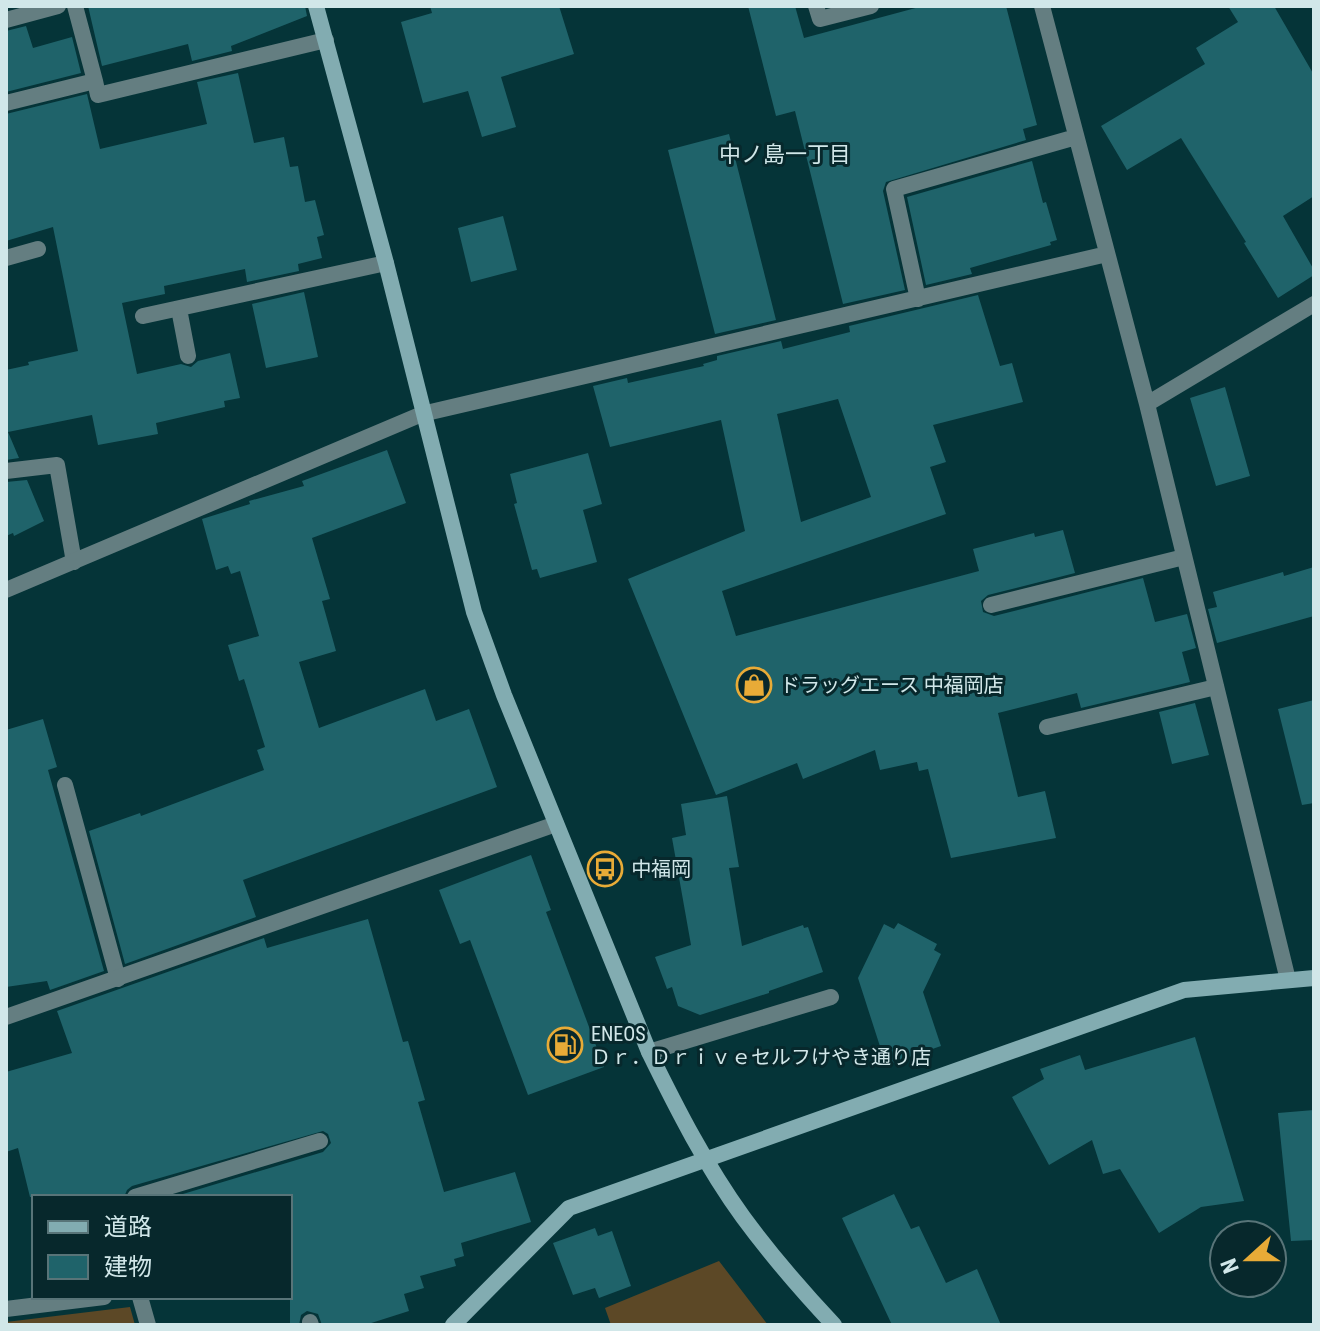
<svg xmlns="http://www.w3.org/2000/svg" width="1320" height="1331" font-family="'Roboto Condensed','Noto Sans JP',sans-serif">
<rect width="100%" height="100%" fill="#053438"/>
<!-- green -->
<path fill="#5c4826" d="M719,1261L768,1325H611L605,1308Z
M130,1307L135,1325H6V1322Z"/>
<!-- building -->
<path fill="#1f636a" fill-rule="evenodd" d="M88,6H305L307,16L231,46L232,51L192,61L188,44L102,66Z
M430,6H559L574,54L501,77L516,127L482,137L468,91L423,103L401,22L432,13Z
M748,6H795L804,38L923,6H1006L1037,125L1023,129L1026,140L886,182L883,191L905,290L843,304L795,111L776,116Z
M1228,6H1274L1314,75V196L1283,216L1314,270V275L1278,298L1244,243L1246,242L1181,138L1127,170L1101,126L1205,64L1196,48L1238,22Z
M26,26L33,48L72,37L81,73L6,92V31Z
M238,73L254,143L284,137L290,167L298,166L305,202L315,200L324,235L317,237L322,258L298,264L299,271L247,282L245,269L164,286L165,294L122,303L137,374L181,364L191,367L198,361L230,353L240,398L224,401L225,407L156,423L158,434L98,445L92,415L8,432L19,458L6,460V370L29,365L28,362L78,351L53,227L6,241V114L87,94L100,149L207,124L197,82Z
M729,134L776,320L715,334L668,150Z
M1032,161L1043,203L1046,202L1057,240L1050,242L1051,245L970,268L972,274L926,285L907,197Z
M503,216L517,270L471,282L458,228Z
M304,292L318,357L266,368L252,304Z
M978,295L1000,366L1012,363L1023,402L933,425L946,462L930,467L946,514L722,591L736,636L979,571L973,549L1034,533L1035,537L1063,530L1075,573L988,595L981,601L983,612L994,616L1143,578L1155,622L1187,614L1196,648L1182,652L1190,682L1081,708L1077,693L998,713L1018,797L1045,791L1056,838L951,858L928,769L919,771L917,762L880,770L875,750L803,779L797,763L716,795L628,579L745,531L721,420L610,447L593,386L627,378L628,383L704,366L703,364L717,360V356L781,341L783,349L850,332L849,326ZM838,399L871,497L801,522L777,414Z
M1225,387L1250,476L1216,486L1190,398Z
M387,450L406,503L312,538L330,599L322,601L336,651L299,662L319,728L425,689L436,721L469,709L497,787L243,880L256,917L125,964L89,831L140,813L141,816L264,770L257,750L265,747L244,679L239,681L228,645L259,636L240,571L231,574L228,566L216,570L202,519L250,504L249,501L304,486L302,481Z
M588,453L602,504L583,510L597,562L540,578L537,569L532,570L514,504L517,503L510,474Z
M27,480L44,521L14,536L13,533L6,536V482Z
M1314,567V616L1217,643L1208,609L1217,607L1213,592L1283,572L1284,576Z
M1314,700V803L1302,805L1278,709Z
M1195,703L1209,755L1172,764L1159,712Z
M43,719L57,767L48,770L104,971L50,990L47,981L6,987V730Z
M727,796L739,867L729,868L742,946L803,925L804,928L808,927L823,972L769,991V993L700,1015L678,1006L672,987L667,989L655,957L691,945L672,838L686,835L681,804Z
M531,855L551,910L546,912L604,1067L528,1095L470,940L460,944L439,890Z
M368,919L403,1042L408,1041L425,1100L418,1102L444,1192L515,1172L531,1222L461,1243L464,1256L454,1259L456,1266L420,1276L424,1288L404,1294L409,1311L365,1325H322L318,1314L307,1311L301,1315L299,1325H290V1197H173L323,1152L331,1143L328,1134L323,1131L132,1186L127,1190L124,1197H30L18,1148L6,1152V1072L72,1053L57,1011L264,938L267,948Z
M898,923L937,944L934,950L941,954L923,992L941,1046L886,1065L858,978L884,924L894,929Z
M1195,1037L1244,1201L1201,1207L1159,1233L1120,1169L1103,1174L1092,1140L1049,1165L1012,1097L1044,1079L1040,1069L1080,1055L1085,1070Z
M1314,1110V1240L1291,1241L1278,1113Z
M894,1194L911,1229L919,1226L946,1283L977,1269L1001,1325H892L842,1218Z
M595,1228L598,1236L612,1231L631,1286L599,1298L595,1288L573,1295L553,1243Z"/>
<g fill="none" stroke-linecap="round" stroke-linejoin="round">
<!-- lane -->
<path stroke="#647e81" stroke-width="16" d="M75,6L95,81
M6,20L58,6
M6,103L95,81L98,95L326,40
M6,258L38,249
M179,309L188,356
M143,316L386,263
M6,471L57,465L74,562
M991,605L1184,557
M1047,727L1216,687
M65,785L118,979
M649,1052L831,997
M310,1322L311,1325"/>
<!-- street -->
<path stroke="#647e81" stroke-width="16" d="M816,6L820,19L871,6
M1042,6L1147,404L1288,980
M918,299L894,189L1076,137
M1147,404L1314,304
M6,590L422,414L1107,254
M6,1017L556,824
M135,1197L320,1141
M140,1297L148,1325
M6,1309L104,1297"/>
<!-- secondary -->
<path stroke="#82acb1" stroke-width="16" d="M316,6L386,263L474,612L504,695L649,1052C677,1109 706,1166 743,1217C771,1255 802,1291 834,1325
M453,1325L569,1208L1184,990L1314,978"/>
</g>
<!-- icons -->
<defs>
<g id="shop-ring" transform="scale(1.8)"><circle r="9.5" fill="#07282c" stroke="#e8ab37" stroke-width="1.5"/><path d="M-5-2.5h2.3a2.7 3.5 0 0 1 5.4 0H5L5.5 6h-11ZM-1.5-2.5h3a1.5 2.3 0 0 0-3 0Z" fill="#e8ab37"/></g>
<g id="bus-ring" transform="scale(1.8)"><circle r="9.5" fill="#07282c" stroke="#e8ab37" stroke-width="1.5"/><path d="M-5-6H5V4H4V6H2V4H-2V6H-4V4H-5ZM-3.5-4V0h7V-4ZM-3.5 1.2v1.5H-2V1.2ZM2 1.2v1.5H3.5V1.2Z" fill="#e8ab37"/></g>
<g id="fuel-ring" transform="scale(1.8)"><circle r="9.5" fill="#07282c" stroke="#e8ab37" stroke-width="1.5"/><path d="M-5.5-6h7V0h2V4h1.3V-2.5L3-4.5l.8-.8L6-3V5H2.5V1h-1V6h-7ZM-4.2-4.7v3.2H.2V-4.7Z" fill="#e8ab37"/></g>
</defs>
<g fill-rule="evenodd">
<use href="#shop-ring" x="754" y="685"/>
<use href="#bus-ring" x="605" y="869"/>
<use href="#fuel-ring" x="565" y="1045"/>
</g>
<g text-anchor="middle" stroke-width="6" stroke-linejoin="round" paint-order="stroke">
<!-- poi labels -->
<g font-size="20" fill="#d1e7e9" stroke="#07282c" text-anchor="start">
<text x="780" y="692">ドラッグエース 中福岡店</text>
<text x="631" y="876">中福岡</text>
<text x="591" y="1041">ENEOS<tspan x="591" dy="23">Ｄｒ．Ｄｒｉｖｅセルフけやき通り店</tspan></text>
</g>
<!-- neighbourhood labels -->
<g font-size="22" fill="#d1e7e9" stroke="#07282c">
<text x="785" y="162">中ノ島一丁目</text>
</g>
</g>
<!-- border -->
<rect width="1320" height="1331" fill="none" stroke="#d1e7e9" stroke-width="16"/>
<!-- legend -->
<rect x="32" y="1195" width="260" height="104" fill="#07282c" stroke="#587478" stroke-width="2"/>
<rect x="48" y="1221" width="40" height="12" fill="#82acb1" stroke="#587478" stroke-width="2"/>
<text x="104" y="1235" font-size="24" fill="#d1e7e9">道路</text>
<rect x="48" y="1255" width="40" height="24" fill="#1f636a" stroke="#587478" stroke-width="2"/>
<text x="104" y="1275" font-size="24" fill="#d1e7e9">建物</text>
<!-- north arrow -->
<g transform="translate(1248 1259) rotate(249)"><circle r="38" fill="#07282c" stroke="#587478" stroke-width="2"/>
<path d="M0-6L14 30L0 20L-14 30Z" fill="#e8ab37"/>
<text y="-12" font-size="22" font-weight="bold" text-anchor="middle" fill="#d1e7e9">N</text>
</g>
</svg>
